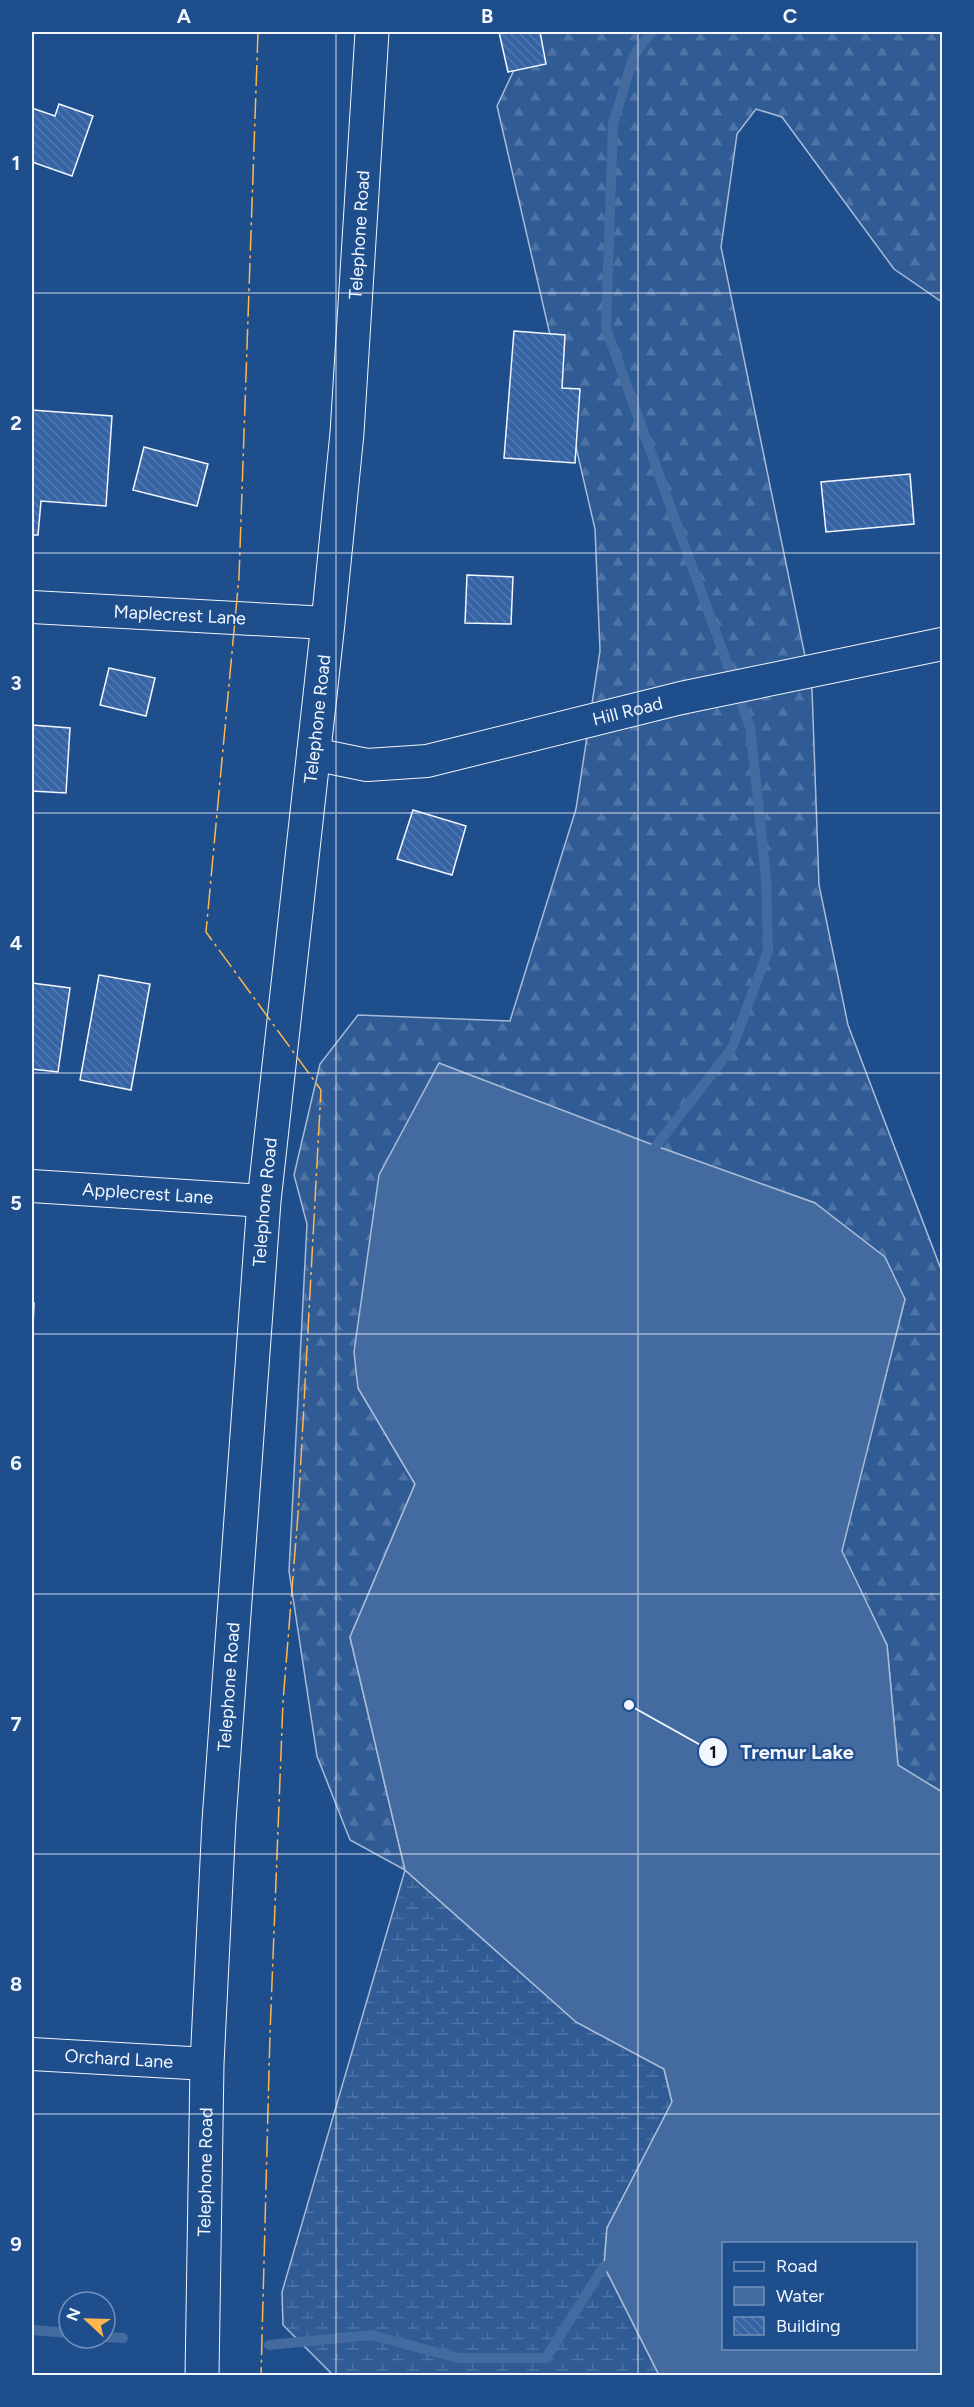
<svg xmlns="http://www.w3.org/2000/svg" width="974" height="2407" font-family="Figtree,sans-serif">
<defs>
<pattern id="forest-firs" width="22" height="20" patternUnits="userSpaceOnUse" patternTransform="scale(1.5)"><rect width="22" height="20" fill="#305b95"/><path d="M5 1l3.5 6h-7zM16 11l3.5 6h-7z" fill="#4e73a5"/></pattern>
<pattern id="wetland-marsh" width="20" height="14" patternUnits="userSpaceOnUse" patternTransform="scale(1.5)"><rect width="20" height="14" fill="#305b95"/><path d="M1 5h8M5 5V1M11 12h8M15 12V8" fill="none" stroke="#4e73a5"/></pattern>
<pattern id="building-back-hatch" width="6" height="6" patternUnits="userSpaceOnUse" patternTransform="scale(1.5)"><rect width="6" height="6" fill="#3563a3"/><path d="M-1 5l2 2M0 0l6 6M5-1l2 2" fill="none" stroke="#537ab1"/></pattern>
</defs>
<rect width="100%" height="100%" fill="#1f4e8c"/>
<!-- forest -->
<path fill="url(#forest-firs)" stroke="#a8bbd7" stroke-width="1.5" d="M532,32H942V302L894,269L782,117L756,109L737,134L721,247L812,690L819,885L848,1025L942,1272V1792L898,1766L887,1645L841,1551L905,1299L815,1203L656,1146L358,1388L415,1484L350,1637L405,1870L350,1840L317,1756L289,1571L307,1224L294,1175L320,1064L358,1015L510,1021L576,809L600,651L595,529L497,106Z"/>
<!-- wetland -->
<path fill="url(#wetland-marsh)" stroke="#a8bbd7" stroke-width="1.5" d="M405,1870L576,2022L664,2069L672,2102L607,2228L604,2266L659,2375H333L283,2325L282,2292Z"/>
<!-- water -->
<path fill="#446ba0" stroke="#a8bbd7" stroke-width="1.5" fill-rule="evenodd" d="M439,1063L656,1146L815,1203L885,1257L905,1299L842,1551L887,1645L898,1765L942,1792V2375H659L604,2266L607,2228L672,2102L664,2069L576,2022L405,1870L350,1637L415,1484L358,1388L354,1352L379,1175ZM724,2244H916V2348H724Z"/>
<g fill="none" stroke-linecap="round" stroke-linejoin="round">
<!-- stream -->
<path stroke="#446ba0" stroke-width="10" d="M652,32L634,55L613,124L606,328L750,727L766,877L768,951L732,1048L656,1146
M32,2330L69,2333
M105,2337L123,2338
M269,2345L371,2335L458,2358H546L604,2266"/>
</g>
<!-- building -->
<path fill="url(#building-back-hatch)" stroke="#f2f6ff" stroke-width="1.5" d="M499,32H540L546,64L508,72Z
M59,104L93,116L72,176L32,162V108L55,116Z
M514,331L565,335L562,388L580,389L575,463L504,458Z
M32,410L112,416L106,506L41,501L38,535H32Z
M144,447L208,464L197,506L133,490Z
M910,474L914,524L826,532L821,482Z
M467,575L513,577L511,624L465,623Z
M109,668L155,678L146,716L100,705Z
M32,725L70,728L66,793L32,791Z
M413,810L466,826L452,875L397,859Z
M99,975L150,984L131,1090L80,1080Z
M32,983L70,988L58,1072L32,1069Z
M32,1302L34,1303L32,1352Z"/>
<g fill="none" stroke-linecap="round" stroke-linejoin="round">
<!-- minor casing -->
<g stroke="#f2f6ff" stroke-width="34">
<g id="minor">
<path id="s1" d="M32,607L328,623"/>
<path id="s2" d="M313,754L367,765L427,761L681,698L942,644"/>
<path id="s3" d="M32,1186L264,1201"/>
<path id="s4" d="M32,2054L207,2064"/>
</g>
</g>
<!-- tertiary casing -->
<g stroke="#f2f6ff" stroke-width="35">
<g id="tertiary">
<path id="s5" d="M202,2376L207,2064L219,1821L264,1201L328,623L347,433L372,32"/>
</g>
</g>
<!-- minor -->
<use href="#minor" stroke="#1f4e8c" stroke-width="32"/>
<!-- tertiary -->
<use href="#tertiary" stroke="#1f4e8c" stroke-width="33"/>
<!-- power -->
<path stroke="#ffb74d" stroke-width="1.5" stroke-dasharray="21 4.5 3 4.5" stroke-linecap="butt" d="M258,32L239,577L206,932L321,1090L298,1514L283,1702L270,2034L261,2376"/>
</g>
<!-- grid -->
<path fill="none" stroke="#f2f6ff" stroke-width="1.5" stroke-opacity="0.55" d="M336,32V2376M638,32V2376M32,293H942M32,553H942M32,813H942M32,1073H942M32,1334H942M32,1594H942M32,1854H942M32,2114H942"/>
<g text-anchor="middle" stroke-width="4.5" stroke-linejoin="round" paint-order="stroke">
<!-- street labels -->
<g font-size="18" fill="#f2f6ff" stroke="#1f4e8c">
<text dy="6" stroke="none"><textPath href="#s5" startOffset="2148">Telephone Road</textPath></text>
<text dy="6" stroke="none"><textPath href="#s1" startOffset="148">Maplecrest Lane</textPath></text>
<text dy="6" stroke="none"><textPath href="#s2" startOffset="322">Hill Road</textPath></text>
<text dy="6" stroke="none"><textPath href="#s5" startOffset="1662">Telephone Road</textPath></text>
<text dy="6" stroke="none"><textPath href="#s3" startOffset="116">Applecrest Lane</textPath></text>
<text dy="6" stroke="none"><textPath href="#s5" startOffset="1176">Telephone Road</textPath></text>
<text dy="6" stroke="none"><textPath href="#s5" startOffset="690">Telephone Road</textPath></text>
<text dy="6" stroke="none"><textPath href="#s4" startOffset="87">Orchard Lane</textPath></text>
<text dy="6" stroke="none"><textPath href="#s5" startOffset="204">Telephone Road</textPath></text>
</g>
</g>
<!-- callouts -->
<path fill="none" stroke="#f2f6ff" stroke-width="2" d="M629 1705L713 1752"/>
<g fill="#f2f6ff" stroke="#1f4e8c" stroke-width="2">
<circle cx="629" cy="1705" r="6"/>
<circle cx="713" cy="1752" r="15"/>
</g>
<g font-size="18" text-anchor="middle" font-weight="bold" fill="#111">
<text x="713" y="1758">1</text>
</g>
<g font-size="20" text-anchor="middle" font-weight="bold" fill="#f2f6ff" stroke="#1f4e8c" stroke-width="4.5" stroke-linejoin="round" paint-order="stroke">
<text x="797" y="1759">Tremur Lake</text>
</g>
<!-- border -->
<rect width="974" height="2407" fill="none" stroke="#1f4e8c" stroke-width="66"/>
<!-- legend -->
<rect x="722" y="2242" width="195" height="108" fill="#1f4e8c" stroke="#7391ba" stroke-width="1.5"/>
<rect x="734" y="2262" width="30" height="9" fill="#1f4e8c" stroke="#7391ba" stroke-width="1.5"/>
<text x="776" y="2272" font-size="18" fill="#f2f6ff">Road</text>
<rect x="734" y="2287" width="30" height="18" fill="#446ba0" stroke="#7391ba" stroke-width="1.5"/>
<text x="776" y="2302" font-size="18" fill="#f2f6ff">Water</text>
<rect x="734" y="2317" width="30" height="18" fill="url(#building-back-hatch)" stroke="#7391ba" stroke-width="1.5"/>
<text x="776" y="2332" font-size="18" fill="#f2f6ff">Building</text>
<!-- north arrow -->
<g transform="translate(87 2320) rotate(292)"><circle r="28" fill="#1f4e8c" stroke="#7391ba" stroke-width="1.5"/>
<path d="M0-4.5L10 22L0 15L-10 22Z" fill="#ffb74d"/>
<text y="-9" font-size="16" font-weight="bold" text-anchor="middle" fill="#f2f6ff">N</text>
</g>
<rect x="33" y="33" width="908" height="2341" fill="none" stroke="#f2f6ff" stroke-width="2"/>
<g font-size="20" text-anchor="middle" font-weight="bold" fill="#f2f6ff">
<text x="184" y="23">A</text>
<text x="487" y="23">B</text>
<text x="790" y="23">C</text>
<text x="16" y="170">1</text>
<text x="16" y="430">2</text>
<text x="16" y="690">3</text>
<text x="16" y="950">4</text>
<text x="16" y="1210">5</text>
<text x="16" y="1470">6</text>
<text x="16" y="1731">7</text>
<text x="16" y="1991">8</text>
<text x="16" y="2251">9</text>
</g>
</svg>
